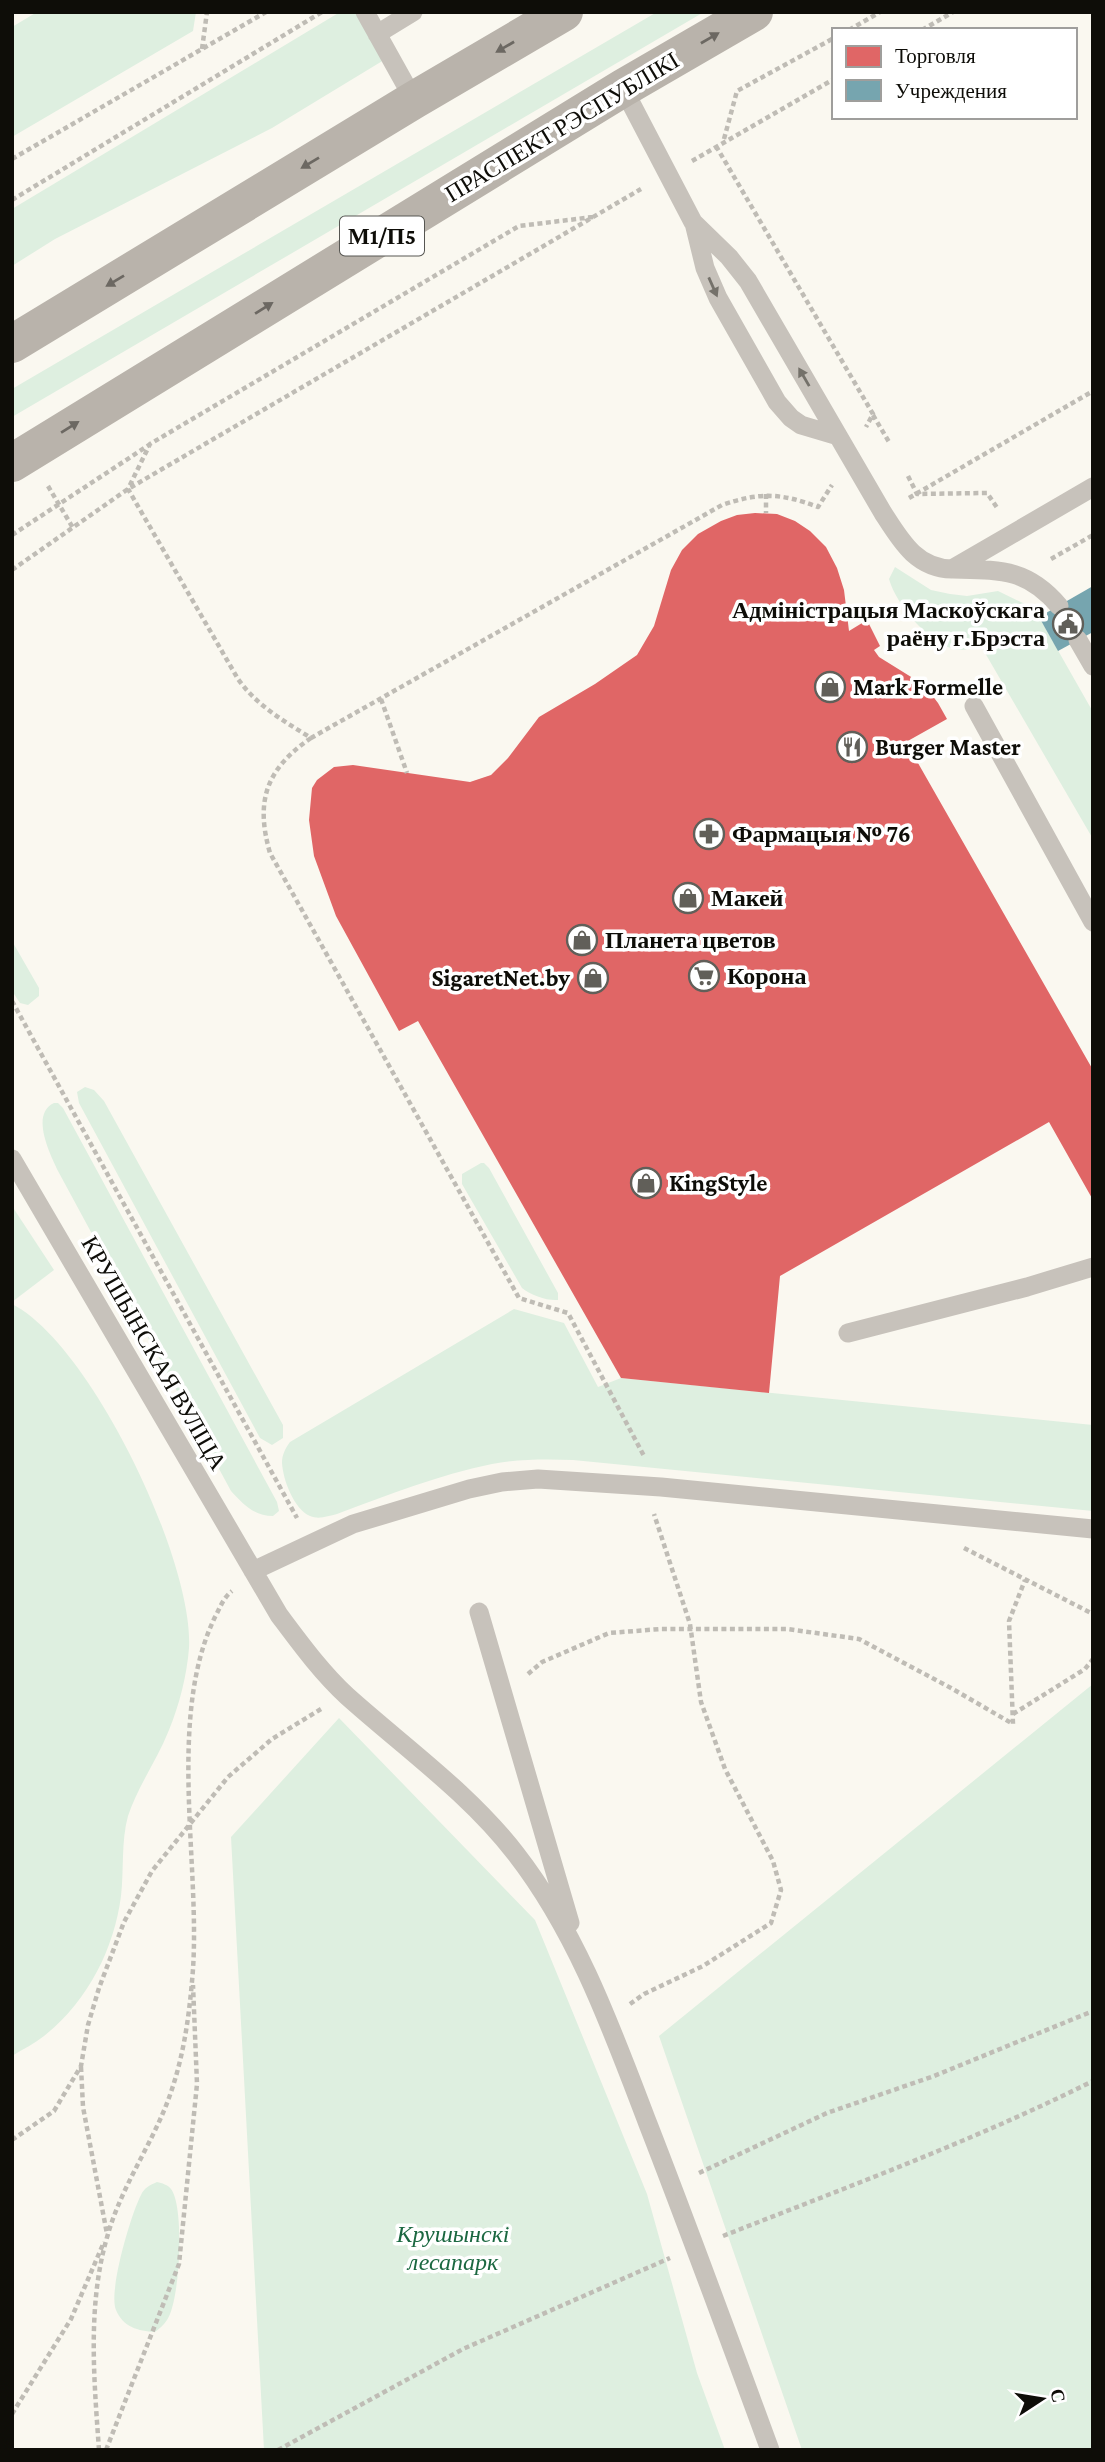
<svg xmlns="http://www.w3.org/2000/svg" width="1105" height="2462" font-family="'Crimson Pro',serif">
<rect width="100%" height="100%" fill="#faf8f0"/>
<!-- green -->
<path fill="#deefe0" d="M37,12H196L193,31L12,137V27Z
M340,12H357L384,60L272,128L55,239L12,266V209Z
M657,12H704L12,417V389Z
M895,567L931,590L950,594L967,596L998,591L1025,604L1039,617L1093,712V839L981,646C975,647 967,650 960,650C932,648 896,605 889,579Z
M12,941L39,988V996L28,1005L20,1003L12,991Z
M85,1087L94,1090L104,1101L283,1425V1438L272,1445L260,1438L79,1103L77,1092Z
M54,1103H58L63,1108L277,1502L279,1511L273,1516C254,1516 243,1504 231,1491L58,1171C50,1154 30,1114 54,1103Z
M481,1163H484L489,1168L558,1293V1300C547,1301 531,1295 522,1288L462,1184V1174Z
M12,1206L54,1270L12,1302Z
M12,1304C91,1344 194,1561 189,1648C187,1675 179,1706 169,1730C157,1760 138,1786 128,1816C121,1841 124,1870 121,1896C114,1950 87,2002 44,2036C34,2044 23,2049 12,2056Z
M514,1309L564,1323L598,1387L621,1378L1093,1425V1511L573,1460C546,1459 518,1459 492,1464C438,1475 388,1495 337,1514C328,1516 319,1520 310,1516C294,1509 283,1480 282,1463C282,1455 285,1449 290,1442Z
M1093,1684V2450H802L659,2036Z
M339,1718L535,1920L647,2194L697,2373L725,2450H264L231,1837Z
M157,2182C162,2183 168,2185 171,2189C185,2207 180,2302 167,2320C164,2325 159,2329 155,2332C138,2331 123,2327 116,2310C108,2292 131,2214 141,2195C144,2188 150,2185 157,2182Z"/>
<!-- shops -->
<path fill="#e06666" d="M755,513L777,514L795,521L810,531L826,547L837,568L844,590L849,631L867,620L880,646L874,650L879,657L916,680L928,690L938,703L947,719L906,742L1093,1070V1200L1049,1122L780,1276L769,1393L621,1378L418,1021L399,1031L336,916L314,856L309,820L312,788L317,780L334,767L353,765L470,782L491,775L508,758L539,717L595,684L637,655L654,626L671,570L682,550L698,534L721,521L737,515Z"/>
<!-- public -->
<path fill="#76a5af" d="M1093,586V632L1058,651L1039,617Z"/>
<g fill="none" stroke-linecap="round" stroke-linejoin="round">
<!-- path -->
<path stroke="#bfbcb5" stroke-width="4.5" stroke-dasharray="5 3.5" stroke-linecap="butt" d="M849,30L880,12
M922,30L953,12
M202,49L207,12
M724,139L737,91L834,38
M716,146L873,414L866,427
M12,159L266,12
M692,161L834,79
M12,200L322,12
M593,217L519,226L150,444L128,489L238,679C257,706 284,721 311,738L722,505C760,492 781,493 818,507L832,485
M873,415L889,442
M908,476L917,494L987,493L998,509
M48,486L73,528
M766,494V513
M909,498L1093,391
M12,535L149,445
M1051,559L1093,535
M12,570L128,489L641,189
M381,699L407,773
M311,738C266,769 255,801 270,853L519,1298L568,1313L644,1456
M12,1001L297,1518
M964,1548L1093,1614
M528,1674L542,1662L609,1633L661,1629H787L859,1639L951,1688L1013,1724L1009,1621L1025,1580
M1013,1714L1085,1669L1093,1659
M630,2004L644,1994L703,1966L771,1923L781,1890L773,1861L725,1769L701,1702L690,1624L654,1514
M81,2067L83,2107L107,2234
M12,2140L54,2111L81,2066L88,2025L99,1988L124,1922L152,1871L228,1777L272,1739L321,1709
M699,2173L827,2113L934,2076L1093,2011
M723,2236C847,2187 973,2141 1093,2081
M12,2414L71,2319L104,2242
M99,2450C94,2379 87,2303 108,2234C123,2182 156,2139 172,2089C185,2050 190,2009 193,1969C200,1861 167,1716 215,1617C220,1608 223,1598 232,1591
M106,2450L179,2264L197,2084L193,1985
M278,2450L463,2349L670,2258"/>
<!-- lane -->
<path stroke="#c7c2bb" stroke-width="19" d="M365,12L414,100
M377,34L413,12
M623,88L693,222L729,257L748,281L883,513C901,541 916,568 952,569L1093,487
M694,223L705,268L718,298L777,402L791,418L801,425L838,436
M953,569C999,570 1027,568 1059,606
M1078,640L1093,666
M974,706L1093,922
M12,1159L279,1615C300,1643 321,1672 347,1696C405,1748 469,1793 516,1854C578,1934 612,2030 648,2124C690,2232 730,2341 770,2450
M848,1333L1027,1287L1093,1267
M253,1571L353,1524L469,1489L502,1482L538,1479L661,1487L1093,1529
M479,1612L570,1923"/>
<!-- highway -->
<path stroke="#b9b3ab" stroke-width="38" d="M12,344L414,100L564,12
M12,463L623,88L754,12"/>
</g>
<!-- one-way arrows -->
<defs><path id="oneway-solid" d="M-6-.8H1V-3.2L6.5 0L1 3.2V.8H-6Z" transform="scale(1.75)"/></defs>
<g fill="#6c6862">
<use href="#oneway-solid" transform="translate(710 38) rotate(-30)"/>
<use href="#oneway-solid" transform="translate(505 47) rotate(150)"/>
<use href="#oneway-solid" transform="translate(310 163) rotate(149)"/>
<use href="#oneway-solid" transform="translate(115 281) rotate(149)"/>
<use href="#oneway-solid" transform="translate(264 308) rotate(-32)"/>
<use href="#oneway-solid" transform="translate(70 427) rotate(-32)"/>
</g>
<g fill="#74716a">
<use href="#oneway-solid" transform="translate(713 287) rotate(66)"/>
<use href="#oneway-solid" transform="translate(804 377) rotate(-120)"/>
</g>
<!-- icons -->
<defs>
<g id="civic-ring" transform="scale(1.575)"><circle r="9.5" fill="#fff" stroke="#615f59" stroke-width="1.5"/><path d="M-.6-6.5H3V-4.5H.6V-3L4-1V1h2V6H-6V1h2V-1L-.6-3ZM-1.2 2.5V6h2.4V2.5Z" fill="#615f59"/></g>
<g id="shop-ring" transform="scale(1.575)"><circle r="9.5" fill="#fff" stroke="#615f59" stroke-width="1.5"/><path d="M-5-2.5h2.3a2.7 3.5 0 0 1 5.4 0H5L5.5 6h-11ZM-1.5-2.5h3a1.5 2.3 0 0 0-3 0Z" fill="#615f59"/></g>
<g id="restaurant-ring" transform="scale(1.575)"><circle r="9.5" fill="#fff" stroke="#615f59" stroke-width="1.5"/><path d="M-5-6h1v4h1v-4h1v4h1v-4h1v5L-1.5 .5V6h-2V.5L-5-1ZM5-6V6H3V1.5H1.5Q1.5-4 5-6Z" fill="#615f59"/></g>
<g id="pharmacy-ring" transform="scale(1.575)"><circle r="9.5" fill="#fff" stroke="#615f59" stroke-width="1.5"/><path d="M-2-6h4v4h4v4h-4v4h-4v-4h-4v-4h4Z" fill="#615f59"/></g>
<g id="supermarket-ring" transform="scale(1.575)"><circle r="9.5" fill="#fff" stroke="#615f59" stroke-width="1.5"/><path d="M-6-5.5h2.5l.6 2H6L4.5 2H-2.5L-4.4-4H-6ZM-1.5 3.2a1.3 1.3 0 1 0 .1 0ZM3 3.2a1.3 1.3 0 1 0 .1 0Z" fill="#615f59"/></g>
</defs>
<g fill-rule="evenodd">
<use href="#civic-ring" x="1068" y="624"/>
<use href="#shop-ring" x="830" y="687"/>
<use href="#restaurant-ring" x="852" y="747"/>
<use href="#pharmacy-ring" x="709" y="834"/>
<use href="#shop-ring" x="688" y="898"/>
<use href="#shop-ring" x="582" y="940"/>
<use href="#supermarket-ring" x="704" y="976"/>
<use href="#shop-ring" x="593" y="978"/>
<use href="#shop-ring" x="646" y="1183"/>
</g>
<g text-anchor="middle" stroke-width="7" stroke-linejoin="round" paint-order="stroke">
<!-- shield labels -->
<rect fill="#fff" stroke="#565652" stroke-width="2" x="340" y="216.5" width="84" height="39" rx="5"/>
<g font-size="23" font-weight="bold" fill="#0e0d08">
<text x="382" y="244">М1/П5</text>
</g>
<!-- street labels -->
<g font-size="24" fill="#0e0d08" stroke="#fff">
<text transform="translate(562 127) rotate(-31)" y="8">ПРАСПЕКТ РЭСПУБЛІКІ</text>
<text transform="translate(154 1353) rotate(60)" y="8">КРУШЫНСКАЯ ВУЛІЦА</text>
</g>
<!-- poi labels -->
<g font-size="24" font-weight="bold" fill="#0e0d08" stroke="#fff" text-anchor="start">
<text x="1045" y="618" text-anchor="end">Адміністрацыя Маскоўскага<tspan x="1045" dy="28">раёну г.Брэста</tspan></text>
<text x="853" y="695">Mark Formelle</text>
<text x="875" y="755">Burger Master</text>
<text x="732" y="842">Фармацыя № 76</text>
<text x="711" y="906">Макей</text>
<text x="605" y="948">Планета цветов</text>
<text x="727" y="984">Корона</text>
<text x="570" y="986" text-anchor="end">SigaretNet.by</text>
<text x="669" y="1191">KingStyle</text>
</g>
<!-- park labels -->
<g font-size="24" font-style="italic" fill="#1b6841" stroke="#fff">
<text x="453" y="2242">Крушынскі<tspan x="453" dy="28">лесапарк</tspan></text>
</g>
</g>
<!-- border -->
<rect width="1105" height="2462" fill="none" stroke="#0e0d08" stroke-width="28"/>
<!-- legend -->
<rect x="832" y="28" width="245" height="91" fill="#ffffff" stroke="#9f9e9c" stroke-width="2"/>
<rect x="846" y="46" width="35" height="21" fill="#e06666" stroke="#9f9e9c" stroke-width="2"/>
<text x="895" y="63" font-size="21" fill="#0e0d08">Торговля</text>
<rect x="846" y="80" width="35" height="21" fill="#76a5af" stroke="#9f9e9c" stroke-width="2"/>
<text x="895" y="98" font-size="21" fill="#0e0d08">Учреждения</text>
<!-- north arrow -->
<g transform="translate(1042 2399) rotate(78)" stroke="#ffffff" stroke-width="5" paint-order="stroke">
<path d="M0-5L12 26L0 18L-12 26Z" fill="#0e0d08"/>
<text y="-10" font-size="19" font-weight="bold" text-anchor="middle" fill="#0e0d08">С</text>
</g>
</svg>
